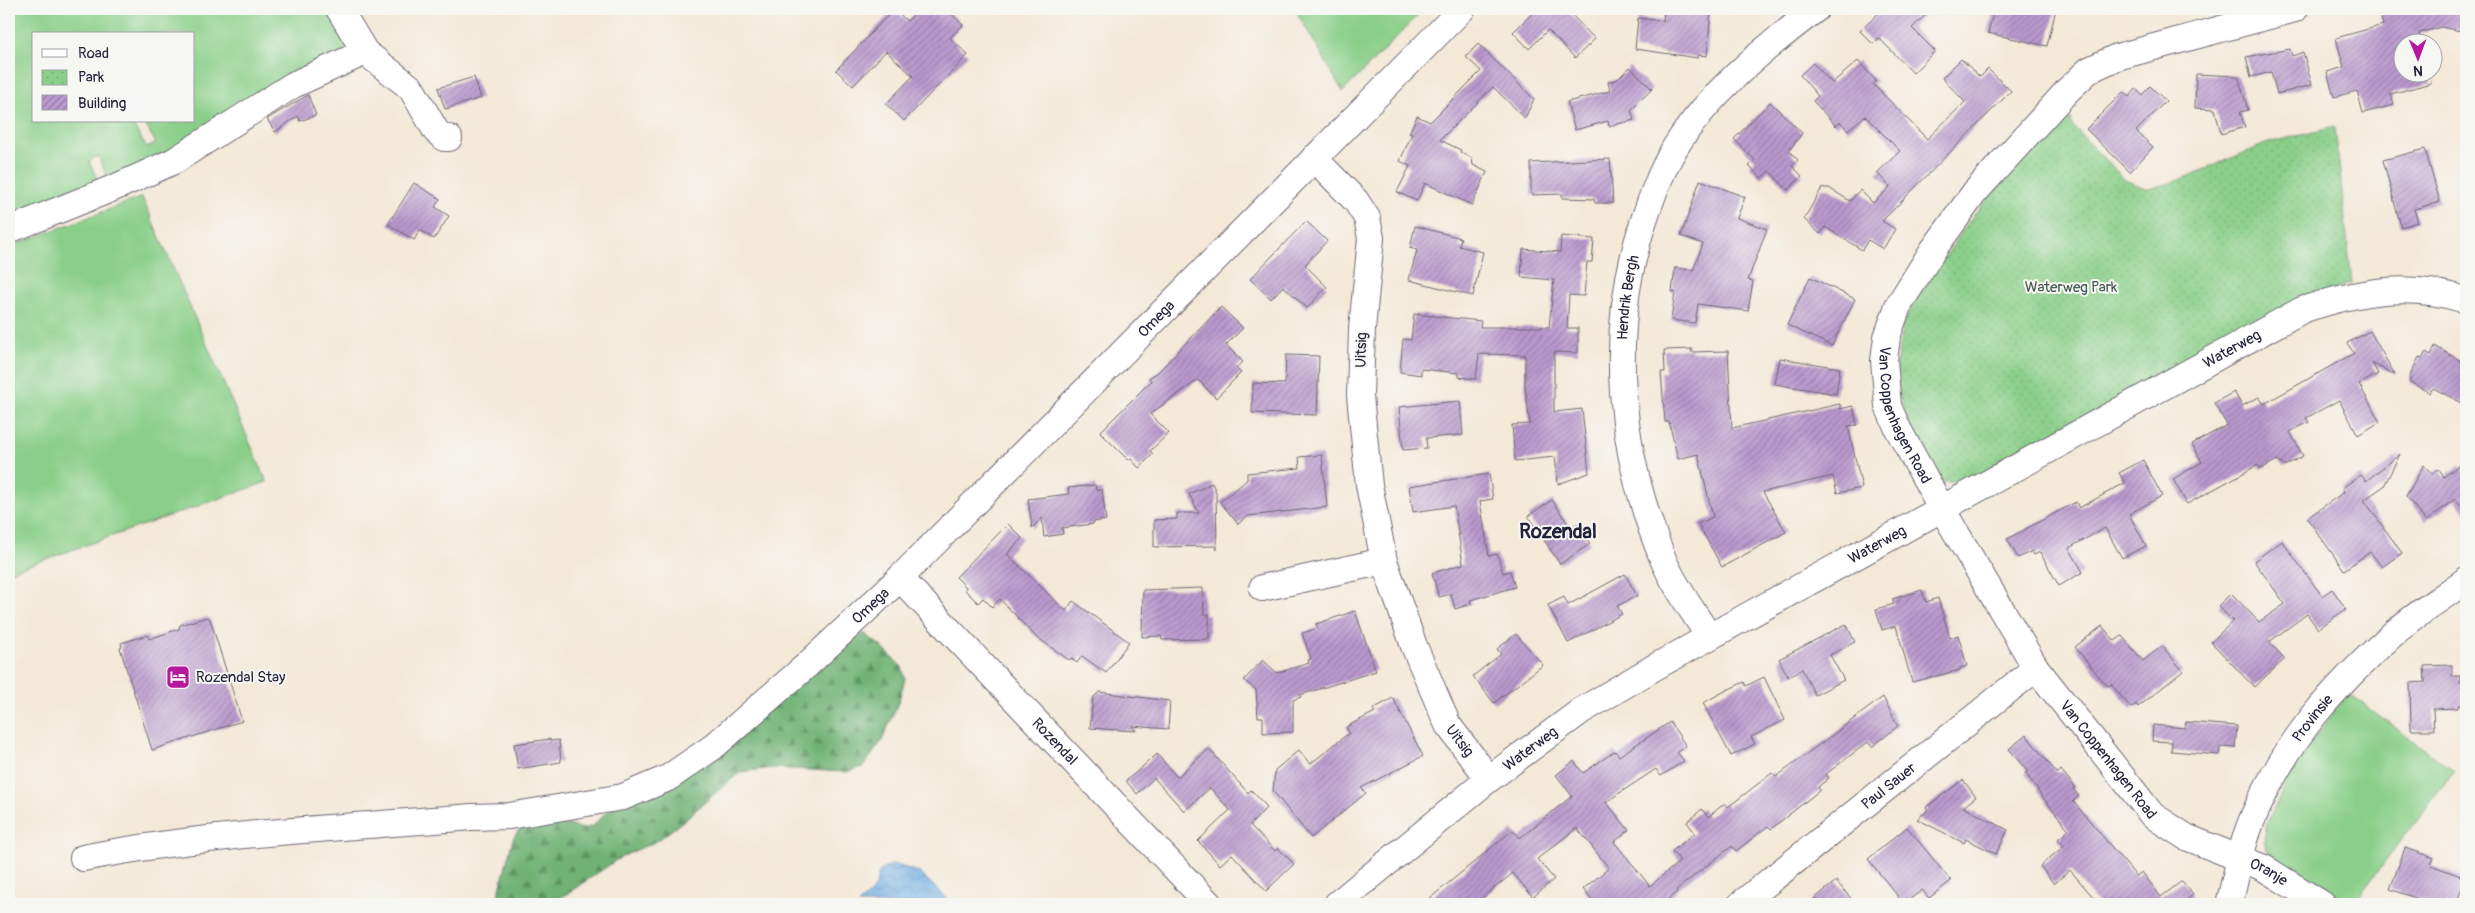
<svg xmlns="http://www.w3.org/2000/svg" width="2475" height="913" font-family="Pangolin,sans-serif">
<defs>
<pattern id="forest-firs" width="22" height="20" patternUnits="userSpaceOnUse" patternTransform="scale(1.25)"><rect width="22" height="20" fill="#6fb275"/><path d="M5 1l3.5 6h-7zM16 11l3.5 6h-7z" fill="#5b9061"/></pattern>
<pattern id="park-dots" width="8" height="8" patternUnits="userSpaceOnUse" patternTransform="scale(1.25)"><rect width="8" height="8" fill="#8acf89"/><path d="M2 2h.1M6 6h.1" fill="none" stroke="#77b177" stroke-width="1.8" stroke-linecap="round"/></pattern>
<pattern id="water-waves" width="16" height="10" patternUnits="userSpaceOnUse" patternTransform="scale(1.25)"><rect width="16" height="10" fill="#70ade2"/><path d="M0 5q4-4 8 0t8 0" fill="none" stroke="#5c8cb8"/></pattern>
<pattern id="building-hatch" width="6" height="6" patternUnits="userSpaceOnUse" patternTransform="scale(1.25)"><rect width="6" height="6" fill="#ba99ce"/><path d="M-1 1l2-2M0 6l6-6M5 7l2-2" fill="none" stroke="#977ca8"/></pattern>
</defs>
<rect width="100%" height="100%" fill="#f6f6f2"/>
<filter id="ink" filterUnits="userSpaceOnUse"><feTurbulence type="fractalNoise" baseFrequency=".02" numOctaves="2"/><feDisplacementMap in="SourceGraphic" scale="10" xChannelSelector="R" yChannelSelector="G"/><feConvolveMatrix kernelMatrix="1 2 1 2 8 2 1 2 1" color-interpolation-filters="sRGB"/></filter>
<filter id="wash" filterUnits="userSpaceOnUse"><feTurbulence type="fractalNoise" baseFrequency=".0096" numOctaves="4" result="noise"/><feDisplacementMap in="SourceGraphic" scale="20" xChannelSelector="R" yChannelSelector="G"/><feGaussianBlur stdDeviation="1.12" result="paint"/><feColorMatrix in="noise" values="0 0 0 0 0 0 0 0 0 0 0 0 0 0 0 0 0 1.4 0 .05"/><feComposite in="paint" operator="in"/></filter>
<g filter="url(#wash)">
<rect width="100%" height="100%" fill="#f4e8d7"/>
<!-- green -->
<path fill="#8acf89" stroke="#567862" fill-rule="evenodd" d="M9,9H330L350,49L156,165L9,222ZM34,34H194V121H143L156,143L147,148L133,125L138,121H34ZM98,156L109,181L100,185L89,161Z
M1295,9H1424L1343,92Z
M142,197L267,482L9,572V247Z
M2350,694L2454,771L2353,904H2346L2277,861L2268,852L2264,841L2267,823L2295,766L2340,703Z"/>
<!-- forest -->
<path fill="url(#forest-firs)" stroke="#486a58" d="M864,633L881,646L902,667L905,679L898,703L882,741L863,767L846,772L772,768L740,772L682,822L657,841L621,857L555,902L556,904H496L513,838L521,827L564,824L584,829L594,825L607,811L845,642Z"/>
<!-- park -->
<path fill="url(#park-dots)" stroke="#567862" d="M2064,112L2072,120L2070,123L2125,180L2148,189L2174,182L2268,143L2335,127L2352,283L2320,294L1968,482H1944L1938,476L1906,418L1897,388L1896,366L1903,324L1913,304L1973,216Z"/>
<!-- water -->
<path fill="url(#water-waves)" stroke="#49688e" d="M894,864L920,873L953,904H858C862,900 870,895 873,890C882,874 872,872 894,864Z"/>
<g id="blocks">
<!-- building -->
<path fill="url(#building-hatch)" d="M894,9L907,21L919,9H946L963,25L950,38L968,55L904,121L886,104L913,76L886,51L853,86L836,70Z
M1537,9H1566L1595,39L1575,58L1548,30L1529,49L1513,32Z
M1664,9H1711L1707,56L1698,55V58L1635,49L1638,18L1663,21Z
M1883,9H1932L1912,28L1935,51L1913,73L1879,38L1873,44L1860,31Z
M1994,9H2056L2047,46L1988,33Z
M2404,9H2466V32L2441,27L2419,33L2421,42H2402V72H2430L2431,83L2391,94L2394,105L2363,113L2357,91L2334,97L2327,72L2344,67L2336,38L2383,25L2380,15Z
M1478,44L1534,99L1525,118L1493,87L1440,140L1461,150L1460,152L1472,158L1473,165L1487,172L1472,205L1425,183L1417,201L1397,192L1410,166L1400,161L1412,134L1409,133L1417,116L1430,122L1481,71L1466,57Z
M2290,49L2292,56L2303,52L2312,85L2277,94L2271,72L2251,77L2246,57Z
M1961,59L1980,77L1988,69L2011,91L1882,221L1895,229L1883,249L1868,240L1862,250L1825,227L1820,234L1804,219L1822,188H1829L1850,201L1860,190L1873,203L1890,187L1877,173L1900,151L1865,116L1848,130L1840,122L1836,126L1813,101L1818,96L1800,75L1813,63L1832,83L1858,61L1876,81L1873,84L1927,139L1965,102L1942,78Z
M1630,67L1652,89L1631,110L1634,120L1609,126L1608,121L1575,130L1567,102L1610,91L1608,82L1618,79Z
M2196,74L2238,76L2248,110L2240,112L2245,127L2221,134L2215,109L2195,108Z
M474,77L481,98L445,109L438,88Z
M2150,86L2166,101L2136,131L2153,147L2130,172L2086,129L2123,92L2129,97L2136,89L2142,95Z
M308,95L316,115L300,121L298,116L275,132L267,119Z
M1770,102L1802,133L1789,151L1798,160L1792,166L1802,176L1788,190L1769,171L1761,178L1749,166L1755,160L1734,139Z
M2425,149L2440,202L2414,209L2418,222L2401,227L2383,160Z
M1610,159L1613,203H1595L1594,199L1562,198V194L1531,195V163Z
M1700,180L1745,197L1737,218L1767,229L1748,280L1753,281L1748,311L1698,304L1695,323L1671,320L1675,292H1672L1675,268L1693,270L1703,244L1681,236Z
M414,183L440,199L435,207L449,216L434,239L420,230L414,240L388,224Z
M1306,221L1327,241L1305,265L1327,287L1307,308L1283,286L1271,299L1250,279Z
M1415,226L1461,238L1459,246L1483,252L1473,296L1409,280L1417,250L1410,248Z
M1561,236L1594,239L1592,262H1587L1584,296L1569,295L1567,328H1578V353L1554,352V412L1582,409L1589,473L1558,484L1555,457L1515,461L1512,425L1530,424L1525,386V355L1479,354L1476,379L1459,377V373L1421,369V375L1400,372L1403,339L1411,340L1414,314L1481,321L1480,327H1549L1554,280L1521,277L1523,249L1560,252Z
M1810,277L1855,299L1832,346L1787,325Z
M1221,307L1243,328L1226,345L1243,362L1236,368L1241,373L1216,398L1198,380L1150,414L1169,433L1150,451L1153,454L1139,468L1130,458L1128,460L1100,432L1151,381L1149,378L1158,372Z
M2370,331L2395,375L2372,363L2378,374L2359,384L2380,422L2358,435L2339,400L2306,418L2309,422L2290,432L2303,456L2284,466L2277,460L2261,469L2258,465L2187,504L2173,479L2202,462L2192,444L2227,425L2214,403L2234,392L2242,406L2259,397L2264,404L2354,353L2347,343Z
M2435,346L2466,364V405L2433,388L2430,393L2410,382V376L2419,357L2422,358L2426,352L2431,355Z
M1692,349L1691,352L1728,351L1732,428L1840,404V409L1853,406L1857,425L1848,426L1862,488L1837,493L1833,476L1763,492L1786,532L1722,567L1698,524L1713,517L1698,454L1678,459L1669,422H1665L1661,372H1665L1664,350Z
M1286,355L1319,356L1317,415L1252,413L1253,383L1285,384Z
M1780,358L1840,368L1836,394L1775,384Z
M1460,401L1463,435L1426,438L1427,448L1403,450L1399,407Z
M2400,454L2384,486L2364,500L2402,553L2382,567L2370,552L2344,570L2307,518L2344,492L2342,488L2361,475L2366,481Z
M1322,455L1327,507L1248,516L1238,524L1220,502L1247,480V473L1300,468L1299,457Z
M2143,460L2162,496L2129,514L2146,546L2122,558L2105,528L2069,548L2083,572L2059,586L2040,552L2034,555L2032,551L2018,558L2007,539L2076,502L2079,508L2125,483L2119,473Z
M2424,465L2432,474L2438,469L2444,477L2459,465L2466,474V513L2455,499L2426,521L2406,496Z
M1489,474L1493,499L1480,501L1489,556L1497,554L1503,573L1510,571L1515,587L1470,600L1471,604L1455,609L1451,594L1439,597L1432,573L1463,564L1454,506L1413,512L1409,486Z
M1212,483L1216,492L1217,550L1215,546L1154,547V520L1177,519V513H1199L1189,494Z
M1095,485L1096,490H1102L1106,520L1093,522V524L1062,528L1063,534L1044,537L1042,518L1032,528L1028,499L1069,494L1068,488Z
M1552,500L1571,528L1577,524L1590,544L1560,564L1528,516Z
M1008,524L1022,538L1007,554L1066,611L1073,601L1129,642L1106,673L1082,656L1077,663L1071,658L1069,660L1035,636L1000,599L992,607L983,598L978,603L965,590L966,587L956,577Z
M2282,541L2322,596L2332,589L2346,609L2318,629L2307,614L2269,642L2285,659L2254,687L2211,642L2233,621L2218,606L2231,593L2259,622L2285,604L2254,561Z
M1625,574L1637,596L1617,606L1622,614L1568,643L1548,605L1564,597L1568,605Z
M1203,588L1204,614H1209V639L1162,640L1161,636L1142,637L1143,590Z
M1922,590L1926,602L1938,598L1950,638L1958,635L1967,666L1960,668V670L1912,682L1896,626L1882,630L1876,609L1894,604L1892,599Z
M1355,611L1376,671L1300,695L1301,697L1293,700V732L1263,733V717H1258L1256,690L1244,680L1263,660L1277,673L1309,663L1308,660L1311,659L1302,633L1318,628L1316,624Z
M207,617L210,619L242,721L152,750L120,648L122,647L121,643L148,635L149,639L179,629L180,625Z
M1846,624L1855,642L1830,655L1844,680L1815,695L1802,669L1788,677L1779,659Z
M2102,626L2115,641L2122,636L2143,661L2162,646L2183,671L2138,707L2136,704L2131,708L2111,684L2108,686L2102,680L2075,647Z
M1516,634L1543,665L1494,703L1473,676L1501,654L1497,649Z
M2452,665V676H2460V683H2466V705H2458V708L2433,709L2434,730H2411L2410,683L2425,682L2424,666Z
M1764,677L1785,720L1751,737L1755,744L1731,756L1703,703L1727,690L1744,682L1746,686Z
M1099,692L1170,701L1168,729L1132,726L1136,731L1090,728L1093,698Z
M1883,697L1898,726L1872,747L1868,742L1826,774L1829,778L1818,787L1820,790L1771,829L1768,826L1736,851L1732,846L1676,890L1677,892L1662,904H1595L1583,889L1609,868L1577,828L1537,859L1554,879L1533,897L1513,873L1475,904H1423L1513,830L1520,838L1572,796L1556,775L1574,761L1583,773L1615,751L1619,756L1670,722L1686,746L1677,752L1684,761L1661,776L1656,769L1606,802L1629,830L1614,842L1650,886L1680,861L1672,851L1695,833L1687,822L1702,809L1708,817L1725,803L1728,807L1772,773L1776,777Z
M1393,698L1423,756L1361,788L1366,793L1311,838L1273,791L1275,770L1299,750L1310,764L1349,733L1346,727L1375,712L1373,709Z
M2186,722L2237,726L2235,748L2220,747L2219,755L2171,751L2172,742L2152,741L2153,725L2185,728Z
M2026,735L2057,773L2061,770L2075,787L2073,789L2079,796L2073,801L2136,876L2142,872L2161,897L2182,881L2193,895L2182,904H2099L2070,870L2054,884L2040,866L2064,846L2058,839L2069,830L2037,790L2038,789L2025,773L2028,772L2009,749Z
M550,739V741L559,740L561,762L518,769L514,744Z
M1209,749L1248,793L1251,790L1267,807L1250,825L1275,851L1278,848L1294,864L1266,891L1232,854L1220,865L1198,841L1230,810L1210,788L1184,811L1154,778L1137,794L1126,781L1157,754L1177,777Z
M1963,780L1976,797L1963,807L2008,830L1996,854L1966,839L1964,843L1917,819L1928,810L1926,807Z
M1907,827L1951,881L1929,898L1922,890L1904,904L1868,859Z
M2405,848L2434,858L2431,865L2466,878L2456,904H2433L2390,889Z
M1836,881L1856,904H1808Z"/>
</g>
</g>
<g filter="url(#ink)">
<use href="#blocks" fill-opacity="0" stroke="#6c6772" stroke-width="1"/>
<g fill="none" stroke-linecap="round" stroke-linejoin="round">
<!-- minor casing -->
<g stroke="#6c6772" stroke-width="28">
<g id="minor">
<path d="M339,9L365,52L411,88L436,131L444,138H449"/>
<path id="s1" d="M2295,9L2117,57L2089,70L2068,90L1975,192L1933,250L1898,306L1887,337L1884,360L1888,406L1898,429L1942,509L2036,668L2131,788L2152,815L2186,837L2264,868L2322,904"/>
<path id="s2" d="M1314,158L1356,201L1367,218L1371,238L1362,329L1360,396L1369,485L1384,561L1414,646L1448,725L1489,779"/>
<path d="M9,230L116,187L174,161L293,85L365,52"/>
<path id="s3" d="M900,578L1209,904"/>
<path d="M1262,588L1384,561"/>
<path id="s4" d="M1709,637C1694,612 1674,586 1663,559C1619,452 1607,334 1643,223C1652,196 1661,171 1676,146C1710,92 1766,47 1816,9"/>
<path id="s5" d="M83,858C208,833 343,828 471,817L509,816L623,797L668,778L713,747L806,666L900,578L1462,9"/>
<path id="s6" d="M1337,904L1489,779L1581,711L1655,667L2302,310C2359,291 2408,282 2466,300"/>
<path id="s7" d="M1741,904L2036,668"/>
<path id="s8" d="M2229,904C2237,874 2242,841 2255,813C2288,738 2333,688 2393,634C2416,614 2442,598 2466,580"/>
</g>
</g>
<!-- minor -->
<use href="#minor" stroke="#fff" stroke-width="26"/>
</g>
</g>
<!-- icons -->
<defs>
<g id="hotel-square" transform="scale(1.25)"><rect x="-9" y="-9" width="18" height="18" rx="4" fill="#b5179e" stroke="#f6f6f2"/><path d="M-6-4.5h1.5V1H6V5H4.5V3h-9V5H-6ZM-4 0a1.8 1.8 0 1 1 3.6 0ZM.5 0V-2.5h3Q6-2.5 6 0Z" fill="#fff"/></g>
</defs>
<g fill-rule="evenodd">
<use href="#hotel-square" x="178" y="677"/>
</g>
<g text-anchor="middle" stroke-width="4" stroke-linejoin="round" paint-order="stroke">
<!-- park labels -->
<g font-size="15" fill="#415652" stroke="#f6f6f2">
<text x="2071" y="292">Waterweg Park</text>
</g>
<!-- street labels -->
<g font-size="15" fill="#22223b" stroke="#f6f6f2">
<text dy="5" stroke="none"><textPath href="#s4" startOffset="358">Hendrik Bergh</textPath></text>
<text dy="5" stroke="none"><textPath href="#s5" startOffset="1264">Omega</textPath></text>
<text dy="5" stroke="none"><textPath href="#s6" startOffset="1056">Waterweg</textPath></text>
<text transform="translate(1361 350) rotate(-88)" y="5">Uitsig</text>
<text dy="5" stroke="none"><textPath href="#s1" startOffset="635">Van Coppenhagen Road</textPath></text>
<text dy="5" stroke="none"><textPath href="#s6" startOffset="651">Waterweg</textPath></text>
<text dy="5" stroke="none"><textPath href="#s5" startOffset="859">Omega</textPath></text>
<text dy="5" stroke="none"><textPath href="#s8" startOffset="206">Provinsie</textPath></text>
<text dy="5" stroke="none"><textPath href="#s3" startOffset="225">Rozendal</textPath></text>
<text dy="5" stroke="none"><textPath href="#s2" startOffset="622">Uitsig</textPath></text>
<text dy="5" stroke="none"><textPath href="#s6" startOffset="248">Waterweg</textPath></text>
<text dy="5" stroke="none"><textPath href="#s1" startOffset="1040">Van Coppenhagen Road</textPath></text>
<text dy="5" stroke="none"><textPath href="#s7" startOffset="189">Paul Sauer</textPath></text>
<text dy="5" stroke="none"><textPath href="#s1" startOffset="1241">Oranje</textPath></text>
</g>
<!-- poi labels -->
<g font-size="15" fill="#22223b" stroke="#f6f6f2" text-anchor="start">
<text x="196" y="682">Rozendal Stay</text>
</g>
<!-- district labels -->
<g font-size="20" font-weight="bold" fill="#22223b" stroke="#f6f6f2">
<text x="1558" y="538">Rozendal</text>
</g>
</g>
<!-- margin -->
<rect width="2475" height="913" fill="none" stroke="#f6f6f2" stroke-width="30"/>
<!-- legend -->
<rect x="32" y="32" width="162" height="90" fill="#f6f6f2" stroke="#a1a1a9"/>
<rect x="42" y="49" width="25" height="8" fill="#ffffff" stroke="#a1a1a9"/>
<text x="78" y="58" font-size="15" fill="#22223b">Road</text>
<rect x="42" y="70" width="25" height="15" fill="url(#park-dots)" stroke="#a1a1a9"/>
<text x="78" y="82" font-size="15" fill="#22223b">Park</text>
<rect x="42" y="95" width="25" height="15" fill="url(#building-hatch)" stroke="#a1a1a9"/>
<text x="78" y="108" font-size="15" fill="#22223b">Building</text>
<!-- north arrow -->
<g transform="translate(2418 58) rotate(179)"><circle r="24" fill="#f6f6f2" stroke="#a1a1a9"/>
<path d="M0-4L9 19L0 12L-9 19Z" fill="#b5179e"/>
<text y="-8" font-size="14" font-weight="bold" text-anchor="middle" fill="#22223b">N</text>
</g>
</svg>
